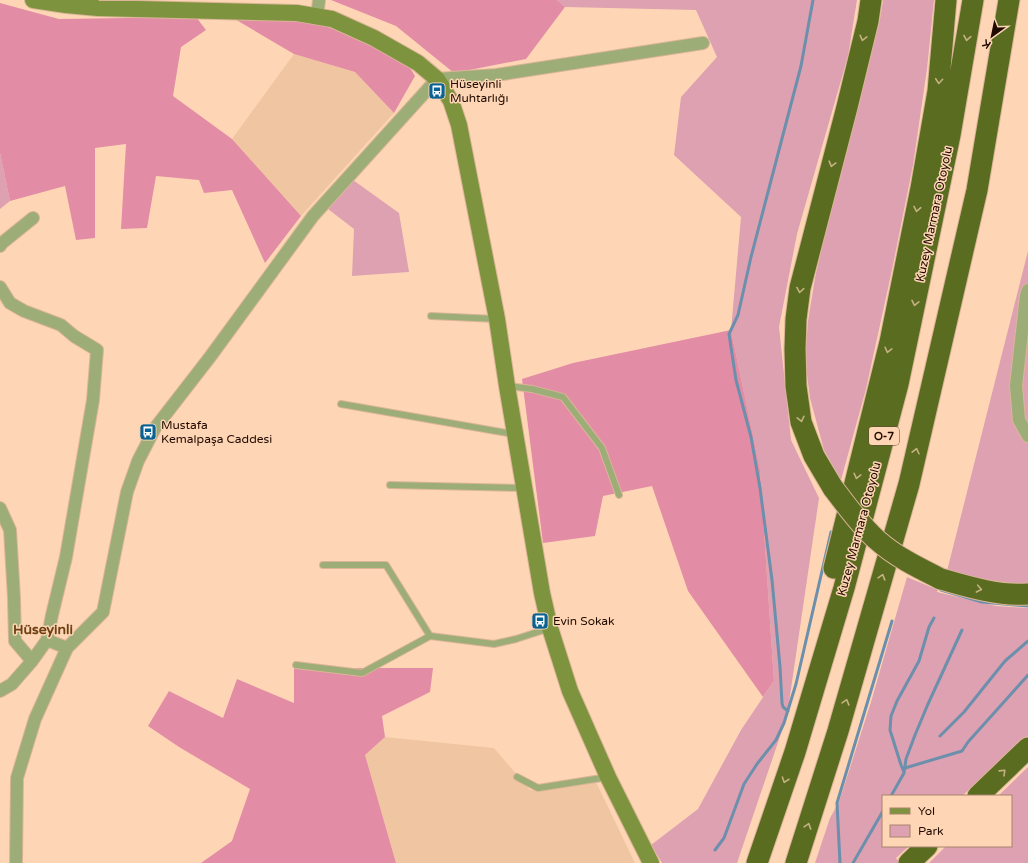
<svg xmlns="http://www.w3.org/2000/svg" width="1028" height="863" font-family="'Varela Round',sans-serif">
<rect width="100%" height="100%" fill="#ffd6b5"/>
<!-- built -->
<path fill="#f0c5a2" d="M294,54L355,72L394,113L301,216L232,139Z
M385,737L494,748L530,790L596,782L635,863H396L365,755Z"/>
<!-- green -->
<path fill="#dda1b1" d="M557,0H857L848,56L797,234L779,327L791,440L819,498L787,716L737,863H662L651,845L698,809L741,730L774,681L760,471L731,330L741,217L674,155L681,97L717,57L696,10L565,7Z
M883,0H934L927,69L913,165L892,270L866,389L841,480L824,450L810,398L805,359L808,321L815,278L825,233L859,103L880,19Z
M0,153L10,201L0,209Z
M353,180L399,213L409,272L352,276L354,229L328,209Z
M1028,251V584H998L947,571Z
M907,577L938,590L937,592L996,606L1028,608V736L962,796H883V846H909L896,858L899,862L898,863H815L830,818L839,802L871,702Z
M1028,767V863H929L946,846H1011V796H998Z"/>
<!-- forest -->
<path fill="#e38ca5" d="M331,0H557L565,7L526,59L454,73L396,26Z
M0,3L59,19L196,17L206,30L181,47L173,96L232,139L301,216L265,263L232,190L204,193L199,180L156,176L147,228L121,229L126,144L95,148V238L76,240L65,186L10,201L0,153Z
M233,18L309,20L401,53L415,76L394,113L355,72L294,54Z
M731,330L760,470L774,681L763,697L688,591L652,486L603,496L595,536L543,543L522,379L573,363Z
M294,668H433L430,692L382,716L385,737L365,755L396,863H201L232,841L250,789L179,747L148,726L169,691L223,718L237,679L294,703Z"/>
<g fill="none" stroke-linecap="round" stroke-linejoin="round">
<!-- stream -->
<path stroke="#6c8fac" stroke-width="3" d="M941,590L982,602L1028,606
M788,711L783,707L782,703L780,667L772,580L760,488L751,437L736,380L729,334L738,315L751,257L801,66L813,0
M940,736L964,712L1005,661L1028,641
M905,768L962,751L968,742L1028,675
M904,772L901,765L890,730L891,716L897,701L919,661L929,627L934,618
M891,796L904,773L906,759L915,735L928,704L962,630
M715,850L724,838L744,784L757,764L776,740L784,723L796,684L831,532
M840,863L837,803L892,621
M853,863L883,811"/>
<!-- lane casing -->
<g stroke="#dbb598" stroke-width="8">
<path id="lane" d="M431,316L497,319
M508,386L532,389L563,397L602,448L619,495
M341,404L513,434
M390,485L524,488
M323,565H386L430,636
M296,665L362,673L430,636L494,644L516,639L550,628
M517,777L538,788L608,777"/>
</g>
<!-- street casing -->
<g stroke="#dbb598" stroke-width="14">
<path id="street" d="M317,17L319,0
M0,246L2,243L33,218
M0,287L10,303L24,311L61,325L74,336L97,350L93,400L66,557L52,615L47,640
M1028,290L1026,296L1016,386L1019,420L1028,436
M0,508L10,530L14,598L15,641L32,661
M0,691L12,684L32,661L47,640L67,648
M16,863L17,778L35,719L67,648L103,612L127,492L138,461L155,428L210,357L313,216L437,79L496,75L703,43"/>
</g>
<!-- secondary casing -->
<g stroke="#dbb598" stroke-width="18">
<path id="secondary" d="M33,0L66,5L98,8L297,13L332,19L374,38L418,63L437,79L451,101L459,125L497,319L507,386L542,593L550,628L570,691L608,777L651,863"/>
</g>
<!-- highway casing -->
<g stroke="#dbb598" stroke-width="23">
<path id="highway" d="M833,488L814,456L801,422L796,386L795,349L796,319L800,288L847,107L868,21L871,0
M834,568L890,342L921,188L938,91L946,0
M941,579C969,587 998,596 1028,594
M978,796L1028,748
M757,863L795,752L844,588L898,384L950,135L973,0
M796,863L838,731L909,484L977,190L1009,0
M909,863L927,846"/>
</g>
<!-- lane -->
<use href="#lane" stroke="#9dad77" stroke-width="6"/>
<!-- street -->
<use href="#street" stroke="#9dad77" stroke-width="12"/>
<!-- secondary -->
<use href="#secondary" stroke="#7e933d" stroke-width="16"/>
<!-- highway -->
<use href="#highway" stroke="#5a6c20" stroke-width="21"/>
<!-- highway-bridge casing -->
<g stroke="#dbb598" stroke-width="23" stroke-linecap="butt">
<path id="highway-bridge" d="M833,488C847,506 860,525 877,540C896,557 919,568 941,579"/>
</g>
<!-- highway-bridge -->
<use href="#highway-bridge" stroke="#5a6c20" stroke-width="21"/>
</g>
<!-- one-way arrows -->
<defs><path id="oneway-chevron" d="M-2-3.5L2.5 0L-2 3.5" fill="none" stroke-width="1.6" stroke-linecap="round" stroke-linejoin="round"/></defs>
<g stroke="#c5b181">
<use href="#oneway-chevron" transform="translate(863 38) rotate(104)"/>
<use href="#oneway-chevron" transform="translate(967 38) rotate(100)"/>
<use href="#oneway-chevron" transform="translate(939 81) rotate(95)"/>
<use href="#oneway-chevron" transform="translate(832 164) rotate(105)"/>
<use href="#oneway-chevron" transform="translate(917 209) rotate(101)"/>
<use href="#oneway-chevron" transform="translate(800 290) rotate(99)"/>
<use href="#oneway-chevron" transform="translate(915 303) rotate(102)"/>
<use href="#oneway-chevron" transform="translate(888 350) rotate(104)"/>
<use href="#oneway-chevron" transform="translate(801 419) rotate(77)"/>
<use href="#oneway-chevron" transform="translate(916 451) rotate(-77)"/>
<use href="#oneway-chevron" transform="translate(857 476) rotate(104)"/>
<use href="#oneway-chevron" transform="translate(882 577) rotate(-74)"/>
<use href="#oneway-chevron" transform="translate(979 589) rotate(11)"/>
<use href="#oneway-chevron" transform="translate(846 702) rotate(-74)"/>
<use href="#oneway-chevron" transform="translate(1003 772) rotate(-44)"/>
<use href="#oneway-chevron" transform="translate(785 780) rotate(109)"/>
<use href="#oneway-chevron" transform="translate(808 826) rotate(-72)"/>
</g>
<!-- icons -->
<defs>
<g id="bus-square" transform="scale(0.9)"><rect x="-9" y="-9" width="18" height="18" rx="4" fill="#096292" stroke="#ffd6b5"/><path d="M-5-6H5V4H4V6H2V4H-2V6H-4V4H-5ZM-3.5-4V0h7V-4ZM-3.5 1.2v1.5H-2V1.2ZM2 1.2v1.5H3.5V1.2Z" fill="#fff"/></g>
</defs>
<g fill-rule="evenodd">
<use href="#bus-square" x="437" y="91"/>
<use href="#bus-square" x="148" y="432"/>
<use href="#bus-square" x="540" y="621"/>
</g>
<g text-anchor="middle" stroke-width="3" stroke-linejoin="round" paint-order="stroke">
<!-- shield labels -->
<rect fill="#ffd6b5" stroke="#634736" stroke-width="1" x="869" y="427" width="30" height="18" rx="3"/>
<g font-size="11" font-weight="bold" fill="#200a00">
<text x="884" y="440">O-7</text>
</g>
<!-- poi labels -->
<g font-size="12" fill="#200a00" stroke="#ffd6b5" text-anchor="start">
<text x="450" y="88">Hüseyinli<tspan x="450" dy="14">Muhtarlığı</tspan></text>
<text x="161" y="429">Mustafa<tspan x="161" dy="14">Kemalpaşa Caddesi</tspan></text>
<text x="553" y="625">Evin Sokak</text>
</g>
<!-- street labels -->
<g font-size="12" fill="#200a00" stroke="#ffd6b5">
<text transform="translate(934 214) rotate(-78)" y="4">Kuzey Marmara Otoyolu</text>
<text transform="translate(859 529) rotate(-75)" y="4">Kuzey Marmara Otoyolu</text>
</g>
<!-- quarter labels -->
<g font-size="14" font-weight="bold" fill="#6d4114" stroke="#ffd6b5">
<text x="43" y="634">Hüseyinli</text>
</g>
</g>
<!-- legend -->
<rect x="882" y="795" width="130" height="52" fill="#ffd6b5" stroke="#a6846d"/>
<rect x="890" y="808" width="20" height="6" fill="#7e933d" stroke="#a6846d"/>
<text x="918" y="815" font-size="12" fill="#200a00">Yol</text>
<rect x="890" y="825" width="20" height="12" fill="#dda1b1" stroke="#a6846d"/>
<text x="918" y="835" font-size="12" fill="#200a00">Park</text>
<!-- north arrow -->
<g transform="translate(992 36) rotate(213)" stroke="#ffd6b5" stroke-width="3" paint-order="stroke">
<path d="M0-3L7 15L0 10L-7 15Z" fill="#200a00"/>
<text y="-6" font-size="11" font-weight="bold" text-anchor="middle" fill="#200a00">K</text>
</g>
</svg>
